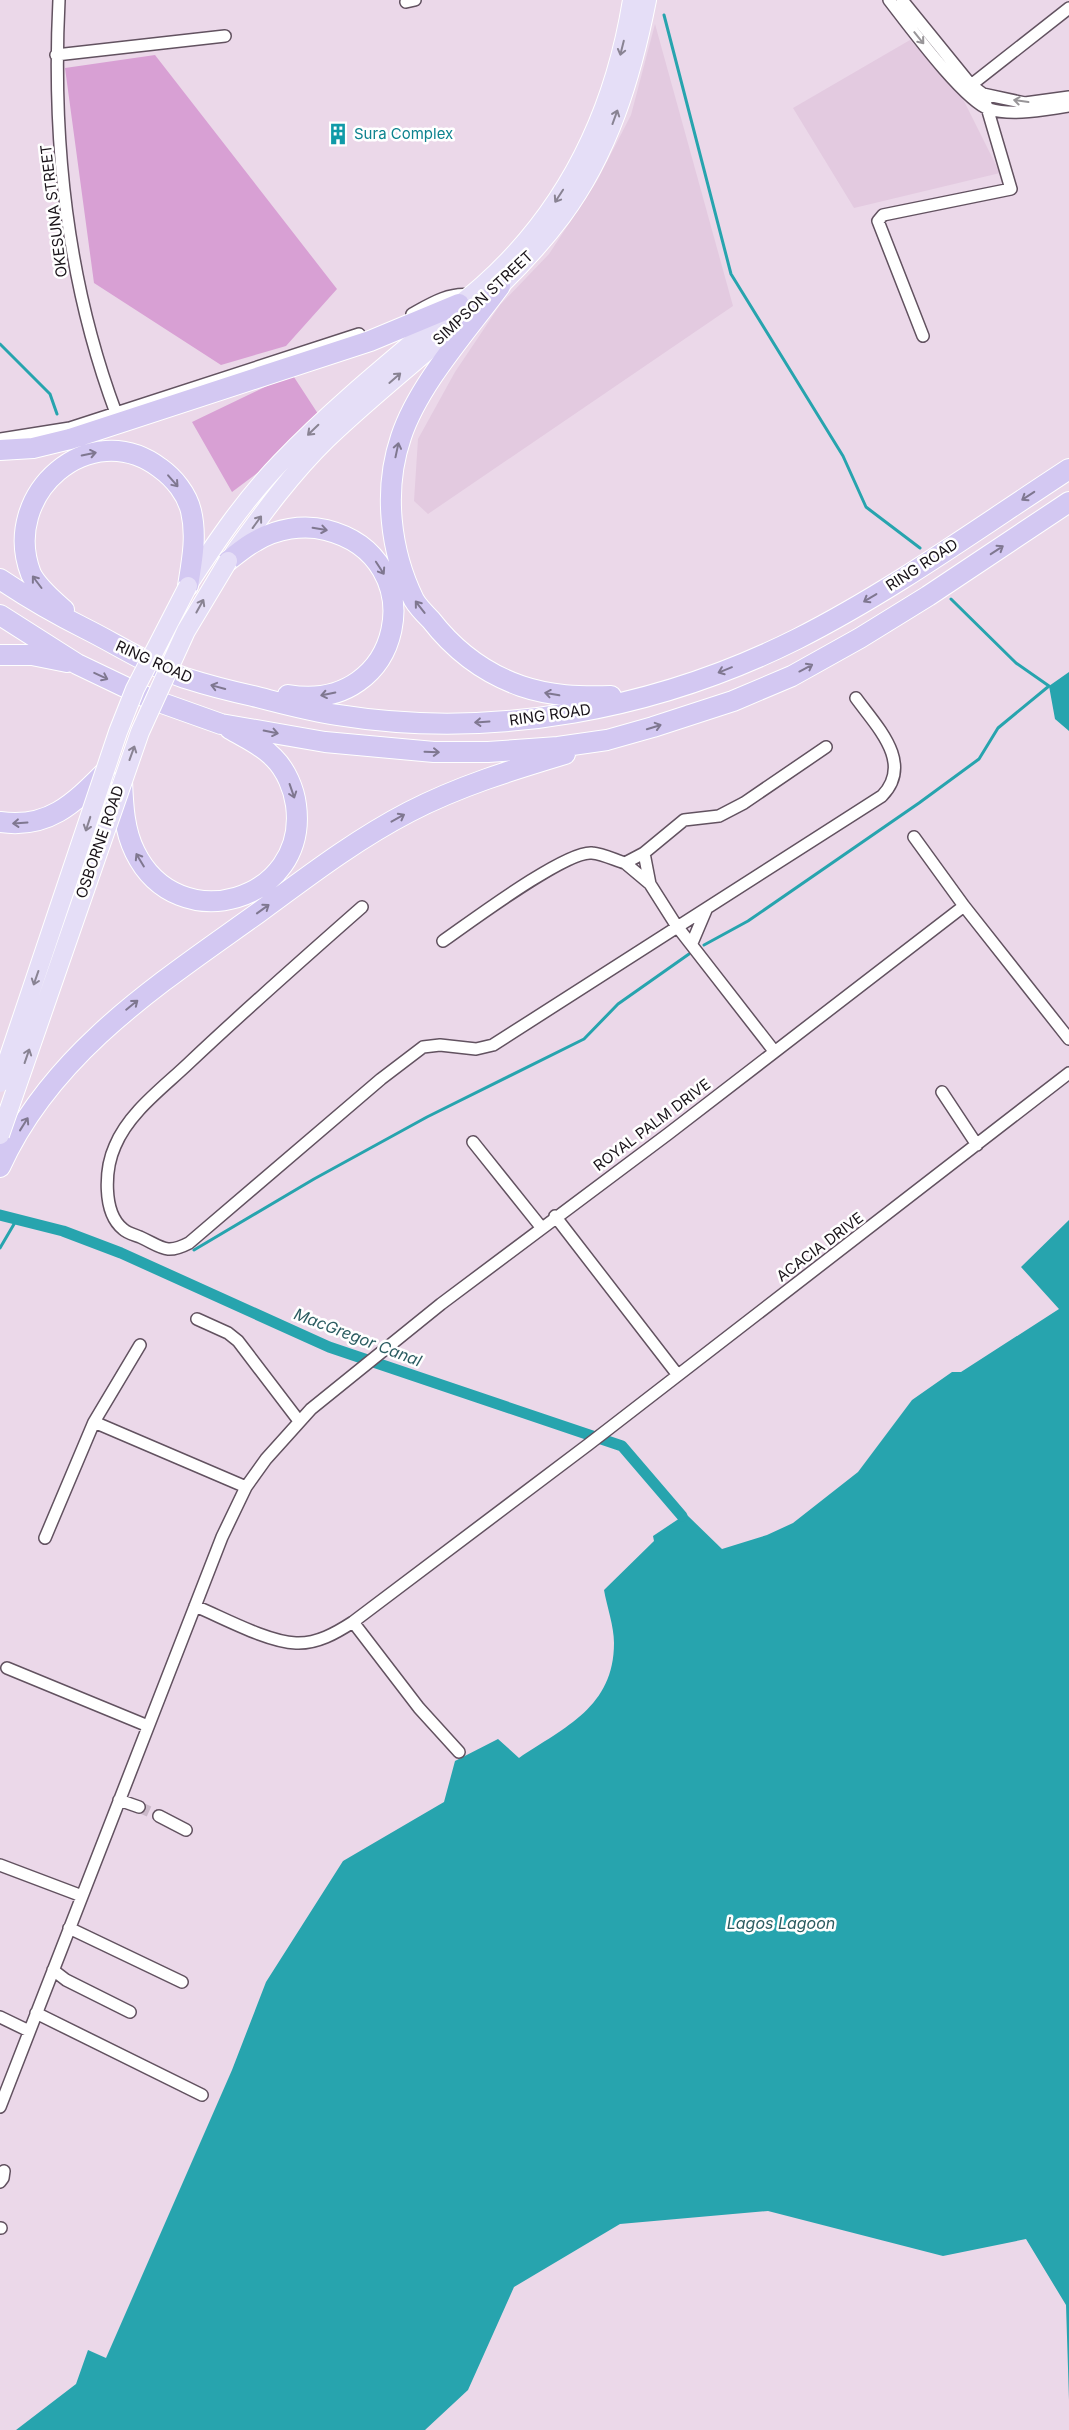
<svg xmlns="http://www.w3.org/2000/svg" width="1069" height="2430" font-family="Inter,sans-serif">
<rect width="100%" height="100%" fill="#ebd8e9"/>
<!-- built -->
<path fill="#e3cae0" d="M655,24L733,306L428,514L414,501L418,439L455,372L500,305L549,254L597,181L631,115Z
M910,40L962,97L1000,173L854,208L793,108Z"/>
<!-- green -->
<path fill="#d8a0d4" d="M155,55L337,289L286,346L221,365L94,283L65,68Z
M292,374L324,423L232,492L192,422Z"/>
<!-- water -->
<path fill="#27a4ae" d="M1069,672V731L1055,719L1049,686Z
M1069,1220V2400L1066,2305L1026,2239L943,2256L768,2211L620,2224L514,2287L468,2390L425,2430H16L76,2384L88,2350L106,2358L232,2070L266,1982L343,1861L444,1802L455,1761L498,1739L519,1758C565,1727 614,1707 614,1643C614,1626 607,1607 604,1590L654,1541L653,1536L686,1514L722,1549L767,1535L793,1523L858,1472L912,1400L952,1372H961L1059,1309L1021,1267Z"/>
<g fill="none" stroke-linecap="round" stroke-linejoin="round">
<!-- stream -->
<path stroke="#27a4ae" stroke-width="3" d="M664,15L731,274L843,456L866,507L920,548
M0,344L50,394L57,414
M704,945L748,921L919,803L979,759L998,728L1049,686L1016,663L951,599
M0,1248L17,1219
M194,1250L314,1179L427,1117L584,1039L618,1004L689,954"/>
<!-- canal -->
<path stroke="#27a4ae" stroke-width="11" d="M0,1215L63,1231L121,1253L329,1347L622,1446L682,1516"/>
<!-- minor-tunnel -->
<path stroke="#ccbaca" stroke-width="11" stroke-dasharray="11 5.5" stroke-linecap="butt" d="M139,1807L159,1816"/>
<!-- minor casing -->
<g stroke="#625260" stroke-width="14">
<path id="minor" d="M59,0C52,139 67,282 116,413
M889,0C907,23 964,101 989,109C1011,116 1046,110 1069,106
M902,0L971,85L983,94L1025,103L1069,97
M406,2L415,0
M56,55L225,36
M971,85L1069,8
M412,314C430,304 449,292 470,295
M923,336L878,221L883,215L1011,189L983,94
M0,439L70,428L359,334
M914,837L964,906L1069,1039
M644,853L650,884
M625,863L650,884L676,925L774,1051
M362,907C304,958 246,1009 190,1062C164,1087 129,1112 115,1146C105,1168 102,1212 123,1229C127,1233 135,1235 140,1237C162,1247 166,1255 189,1243L381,1079L423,1047L440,1045L476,1049L493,1045L882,796C914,763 877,727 856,698
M443,941C469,923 566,850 592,853C603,854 615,860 625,863L644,853L684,820L719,816L744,803L826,747
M692,943L706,910
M942,1092L977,1145
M473,1142L541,1227
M555,1216L677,1374
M197,1319L228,1333L238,1341L299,1421
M94,1422L246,1487
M45,1538L94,1422L140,1345
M195,1606C222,1617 267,1642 296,1643C317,1644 336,1633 353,1622L589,1444L1069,1073
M353,1622L419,1708L459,1752
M7,1668L148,1726
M119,1800L139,1807
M159,1816L186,1830
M0,1865L82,1896
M69,1928L182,1982
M53,1970L66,1980L130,2012
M36,2013L202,2095
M0,2017L29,2031
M0,2107L222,1537L246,1487L266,1459L311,1409L441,1304L668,1134L964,906
M0,2182L3,2178L4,2171
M0,2228H1"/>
</g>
<!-- primary casing -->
<g stroke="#fff" stroke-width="20">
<path id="primary" d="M234,553C263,513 292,473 327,439C405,364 497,303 562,216C609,153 632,76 647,0
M188,585C216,542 245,499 281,462C326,415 375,374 424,333C443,317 464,302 483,285C568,209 614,112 632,0"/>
</g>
<!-- motorway casing -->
<g stroke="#fff" stroke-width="22">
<path id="motorway" d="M500,286C467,331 418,385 401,437C383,490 390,551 414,600C418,607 425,614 431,620C455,651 484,673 521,686C550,696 580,697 611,696
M0,450L33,448L70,439L370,341L459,304
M228,561C237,554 246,546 256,541C276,529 303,524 326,530C435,557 404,715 288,695
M0,579C28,598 56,614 86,629C118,645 150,666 185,678C207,685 230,691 253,696C281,703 309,711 338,715C494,740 657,709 797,639C892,591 980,527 1069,469
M64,610C53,600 38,588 31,574C0,494 90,415 160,468C174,478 187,494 191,511C197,536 192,561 188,586
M0,615L77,664L148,698L221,724L325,742L434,752H488L558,747L607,740L653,727L733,701L792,676L860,638L928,596L1069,502
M0,655H32L67,662
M122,781C123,805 124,830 135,852C178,940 309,901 296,805C294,789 286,770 274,758C262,745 245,738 230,729
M0,822C48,829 73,804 104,773
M0,1167C52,1052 159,984 258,913C307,877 355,840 409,812C459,786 512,770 565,754"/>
</g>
<!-- minor -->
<use href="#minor" stroke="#fff" stroke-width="11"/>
<!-- primary -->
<use href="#primary" stroke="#e5def7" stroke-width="18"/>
<!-- motorway -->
<use href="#motorway" stroke="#d3c8f2" stroke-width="20"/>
<!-- primary-bridge casing -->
<g stroke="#fff" stroke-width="20" stroke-linecap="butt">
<path id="primary-bridge" d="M0,1083L118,732L135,689L188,586
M0,1135L140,732L186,631L228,561"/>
</g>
<!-- primary-bridge -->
<use href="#primary-bridge" stroke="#e5def7" stroke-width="18"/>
</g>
<!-- one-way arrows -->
<defs><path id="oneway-shaft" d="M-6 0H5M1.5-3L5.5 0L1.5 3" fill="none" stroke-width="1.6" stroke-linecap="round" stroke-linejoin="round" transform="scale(1.25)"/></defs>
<g stroke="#989598">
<use href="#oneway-shaft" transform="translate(919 38) rotate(51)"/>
<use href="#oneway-shaft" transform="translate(1021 101) rotate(-172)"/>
</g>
<g stroke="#898393">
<use href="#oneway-shaft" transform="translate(622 48) rotate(104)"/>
<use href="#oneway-shaft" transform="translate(615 117) rotate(-70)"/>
<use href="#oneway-shaft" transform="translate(559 196) rotate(123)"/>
<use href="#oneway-shaft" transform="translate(395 378) rotate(-41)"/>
<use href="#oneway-shaft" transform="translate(313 430) rotate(136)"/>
<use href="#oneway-shaft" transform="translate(257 522) rotate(-54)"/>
<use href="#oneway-shaft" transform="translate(200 606) rotate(-61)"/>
<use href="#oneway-shaft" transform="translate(132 753) rotate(-70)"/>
<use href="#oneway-shaft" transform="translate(88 824) rotate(108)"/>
<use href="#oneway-shaft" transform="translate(36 978) rotate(109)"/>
<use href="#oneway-shaft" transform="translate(27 1056) rotate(-71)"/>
</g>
<g stroke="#7f7790">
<use href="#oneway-shaft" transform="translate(397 450) rotate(-78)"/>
<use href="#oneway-shaft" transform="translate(89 454) rotate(-12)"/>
<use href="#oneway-shaft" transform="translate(173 481) rotate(49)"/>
<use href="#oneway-shaft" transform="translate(1028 496) rotate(147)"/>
<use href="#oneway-shaft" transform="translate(320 529) rotate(9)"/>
<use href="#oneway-shaft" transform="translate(997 550) rotate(-33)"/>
<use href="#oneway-shaft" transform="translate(380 568) rotate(57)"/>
<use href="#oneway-shaft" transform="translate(37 582) rotate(-127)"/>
<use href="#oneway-shaft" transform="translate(870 598) rotate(149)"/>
<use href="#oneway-shaft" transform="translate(420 607) rotate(-128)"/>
<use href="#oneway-shaft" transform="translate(806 668) rotate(-28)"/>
<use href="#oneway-shaft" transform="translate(725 670) rotate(158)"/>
<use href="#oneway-shaft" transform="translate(101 676) rotate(25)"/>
<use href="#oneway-shaft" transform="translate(218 687) rotate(-165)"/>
<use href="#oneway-shaft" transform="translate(328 694) rotate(168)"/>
<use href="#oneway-shaft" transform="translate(552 694) rotate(-170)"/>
<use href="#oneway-shaft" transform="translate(482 722) rotate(176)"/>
<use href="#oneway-shaft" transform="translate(654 727) rotate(-17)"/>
<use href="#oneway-shaft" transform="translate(271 732) rotate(11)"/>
<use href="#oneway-shaft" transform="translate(432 752) rotate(2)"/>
<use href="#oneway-shaft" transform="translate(292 791) rotate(71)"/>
<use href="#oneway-shaft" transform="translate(398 818) rotate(-29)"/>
<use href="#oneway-shaft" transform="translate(20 823) rotate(176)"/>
<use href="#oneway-shaft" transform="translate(140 860) rotate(-121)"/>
<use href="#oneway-shaft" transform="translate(263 909) rotate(-36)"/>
<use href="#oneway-shaft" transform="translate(132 1005) rotate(-39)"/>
<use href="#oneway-shaft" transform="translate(24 1124) rotate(-58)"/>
</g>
<!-- icons -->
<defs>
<g id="building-bare" transform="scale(1.725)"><path d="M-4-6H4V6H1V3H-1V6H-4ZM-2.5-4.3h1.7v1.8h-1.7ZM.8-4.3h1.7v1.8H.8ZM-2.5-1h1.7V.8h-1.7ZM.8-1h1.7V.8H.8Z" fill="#0f9aa8" stroke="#fff" stroke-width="2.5" paint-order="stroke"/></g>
</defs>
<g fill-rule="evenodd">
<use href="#building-bare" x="338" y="134"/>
</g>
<g text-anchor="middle" stroke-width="5" stroke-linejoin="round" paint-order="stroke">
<!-- culture labels -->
<g font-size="15" fill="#0d838f" stroke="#fff" text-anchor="start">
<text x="354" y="139">Sura Complex</text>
</g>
<!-- street labels -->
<g font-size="15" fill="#191319" stroke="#fff">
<text transform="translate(54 211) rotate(-97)" y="5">OKESUNA STREET</text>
<text transform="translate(483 298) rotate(-43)" y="5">SIMPSON STREET</text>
<text transform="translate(922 565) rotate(-33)" y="5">RING ROAD</text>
<text transform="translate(154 662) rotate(24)" y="5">RING ROAD</text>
<text transform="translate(550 715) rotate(-8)" y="5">RING ROAD</text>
<text transform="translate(100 842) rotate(-71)" y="5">OSBORNE ROAD</text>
<text transform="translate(652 1125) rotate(-37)" y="5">ROYAL PALM DRIVE</text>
<text transform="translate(820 1247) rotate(-37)" y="5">ACACIA DRIVE</text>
</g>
<!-- water labels -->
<g font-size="16" font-style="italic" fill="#2b5c61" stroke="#fff">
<text transform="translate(358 1337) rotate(21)" y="6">MacGregor Canal</text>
<text x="781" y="1929">Lagos Lagoon</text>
</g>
</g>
</svg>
